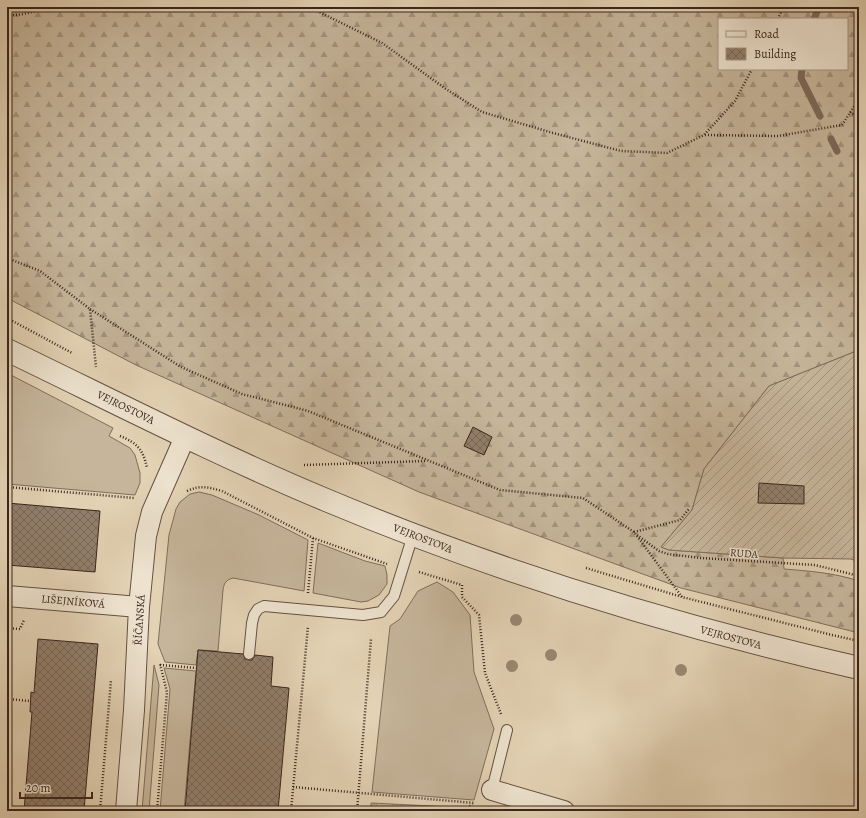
<svg xmlns="http://www.w3.org/2000/svg" width="866" height="818" font-family="Alegreya,serif">
<defs>
<pattern id="forest-firs" width="22" height="20" patternUnits="userSpaceOnUse"><rect width="22" height="20" fill="#c6b59a"/><path d="M5 1l3.5 6h-7zM16 11l3.5 6h-7z" fill="#a2937d"/></pattern>
<pattern id="park-crowns" width="20" height="18" patternUnits="userSpaceOnUse"><rect width="20" height="18" fill="#c6b59a"/><path d="M2 6a3 3 0 1 1 6 0M12 15a3 3 0 1 1 6 0" fill="none" stroke="#a2937d"/></pattern>
<pattern id="garden-furrows" width="10" height="10" patternUnits="userSpaceOnUse"><rect width="10" height="10" fill="#c6b59a"/><path d="M-1 1l2-2M0 10L10 0M9 11l2-2" fill="none" stroke="#a2937d"/></pattern>
<pattern id="building-cross-hatch" width="8" height="8" patternUnits="userSpaceOnUse"><rect width="8" height="8" fill="#927f6c"/><path d="M0 0l8 8M0 8l8-8" fill="none" stroke="#786858"/></pattern>
</defs>
<rect width="100%" height="100%" fill="#e3d2b4"/>
<filter id="stains"><feTurbulence type="fractalNoise" baseFrequency=".005" numOctaves="4"/><feColorMatrix values="0 0 0 0 .2 0 0 0 0 .09 0 0 0 0 .02 0 0 0 .5 -.17"/></filter>
<radialGradient id="worn" r=".72"><stop offset=".6" stop-color="#630" stop-opacity="0"/><stop offset="1" stop-color="#630" stop-opacity=".3"/></radialGradient>
<!-- grass -->
<path fill="#c6b59a" stroke="#806d5c" d="M7,373L113,428L109,436L130,448L135,455L140,473V483L135,495L7,484Z
M199,492L212,495L259,515L308,540L304,591L233,578C226,580 224,583 223,590L218,651L198,650L196,665L165,662L158,644L169,535L176,509L180,502L190,494Z
M318,543L365,561L385,566L387,575V584L379,595L368,601L361,602L313,593Z
M437,582L453,592L470,615L474,672L494,729L474,800L372,792L390,626L400,619L418,591Z
M154,665L159,685L149,811H142Z
M164,668L196,671L184,811H160L170,689Z"/>
<!-- forest -->
<path fill="url(#forest-firs)" stroke="#806d5c" fill-rule="evenodd" d="M7,7H859V350L769,386L704,469L692,510L661,547L669,550L783,558L784,569C809,571 835,573 859,581V633L681,588L419,492L136,365L7,298ZM719,19H847V69H719Z"/>
<!-- park -->
<path fill="url(#park-crowns)" stroke="#806d5c" d="M371,803L474,808L484,811H371Z"/>
<!-- garden -->
<path fill="url(#garden-furrows)" stroke="#806d5c" d="M859,350V562L851,559L783,558L669,550L661,547L692,510L704,469L769,386Z"/>
<g fill="none" stroke-linecap="round" stroke-linejoin="round">
<!-- stream -->
<path stroke="#7d6959" stroke-width="7" d="M814,19L819,7
M802,69L801,78L820,116
M831,139L837,151"/>
</g>
<!-- building -->
<path fill="url(#building-cross-hatch)" stroke="#3a251d" d="M473,427L492,437L484,455L464,446Z
M759,483L804,486V504L758,503Z
M7,503L100,511L95,572L7,565Z
M38,639L98,644L84,811H24L32,712H30L31,692L34,693Z
M198,650L243,654L245,659L249,660H252L255,655L273,657L271,686L289,688L278,811H185Z"/>
<g fill="none" stroke-linecap="round" stroke-linejoin="round">
<!-- service casing -->
<g stroke="#645043" stroke-width="12">
<path id="service" d="M249,654L252,623L254,615L258,609L264,606L363,615L381,612L394,596L413,535
M492,790L507,730"/>
</g>
<!-- minor casing -->
<g stroke="#645043" stroke-width="22">
<path id="minor" d="M7,596L139,607
M492,790L564,811
M126,811L134,710L139,607L146,536L152,512L185,437"/>
</g>
<!-- tertiary casing -->
<g stroke="#645043" stroke-width="24">
<path id="tertiary" d="M7,350C113,401 218,455 326,500C498,572 678,627 859,668"/>
</g>
<!-- path -->
<path stroke="#3a251d" stroke-width="2.5" stroke-dasharray="1 2" stroke-linecap="butt" d="M309,7L382,43L446,89L482,112L553,133L621,151L667,153L704,135L735,101L752,69
M7,15H18L56,7
M778,19L783,7
M850,112L859,118
M705,135L778,136L842,125L859,99
M7,258L40,271L90,309L96,367
M90,309L181,367L242,394L308,411L500,490L583,498L634,532L682,597
M7,318L72,353
M120,436C137,443 143,449 147,468
M304,465L425,461
M7,487L134,498
M187,491C200,485 208,487 222,491L313,538L387,564
M634,532L680,520L689,509
M637,535L659,551L668,554L701,558L815,565L859,576
M586,568L682,597L832,635L859,641
M419,572L462,585V597L479,615L485,673L501,714
M308,593L313,538
M7,628L20,629L24,620
M160,665L196,668
M7,699L30,701
M293,787L474,803
M100,811L111,680
M157,811L167,692L160,664
M291,811L308,626
M357,811L371,639
M466,811L472,804"/>
<!-- service -->
<use href="#service" stroke="#ede2ce" stroke-width="10"/>
<!-- minor -->
<use href="#minor" stroke="#ede2ce" stroke-width="20"/>
<!-- tertiary -->
<use href="#tertiary" stroke="#ede2ce" stroke-width="22"/>
</g>
<!-- trees -->
<g fill="#998772">
<circle cx="516" cy="620" r="6"/>
<circle cx="551" cy="655" r="6"/>
<circle cx="512" cy="666" r="6"/>
<circle cx="681" cy="670" r="6"/>
</g>
<g text-anchor="middle" stroke-width="3" stroke-linejoin="round" paint-order="stroke">
<!-- street labels -->
<g font-size="11" fill="#3a251d" stroke="#ede2ce">
<text transform="translate(126 407) rotate(26)" y="4">VEJROSTOVA</text>
<text transform="translate(423 538) rotate(21)" y="4">VEJROSTOVA</text>
<text transform="translate(744 553) rotate(4)" y="4">RUDA</text>
<text transform="translate(73 601) rotate(5)" y="4">LIŠEJNÍKOVÁ</text>
<text transform="translate(139 620) rotate(-86)" y="4">ŘÍČANSKÁ</text>
<text transform="translate(731 637) rotate(15)" y="4">VEJROSTOVA</text>
</g>
</g>
<!-- margin -->
<rect width="866" height="818" fill="none" stroke="#e3d2b4" stroke-width="24"/>
<rect x="8" y="8" width="850" height="802" fill="none" stroke="#3a251d" stroke-width="2"/>
<rect x="12" y="12" width="842" height="794" fill="none" stroke="#3a251d"/>
<!-- legend -->
<rect x="718" y="18" width="130" height="52" fill="#ede2ce" stroke="#a59687"/>
<rect x="726" y="31" width="20" height="6" fill="#ede2ce" stroke="#a59687"/>
<text x="754" y="38" font-size="12" fill="#3a251d">Road</text>
<rect x="726" y="48" width="20" height="12" fill="url(#building-cross-hatch)" stroke="#a59687"/>
<text x="754" y="58" font-size="12" fill="#3a251d">Building</text>
<!-- scale -->
<path d="M20 792v6h72v-6" fill="none" stroke="#3a251d" stroke-width="2"/>
<text x="26" y="792" font-size="12" fill="#3a251d" stroke="#ede2ce" stroke-width="3" paint-order="stroke">20 m</text>
<rect width="100%" height="100%" filter="url(#stains)"/>
<rect width="100%" height="100%" fill="url(#worn)"/>
</svg>
